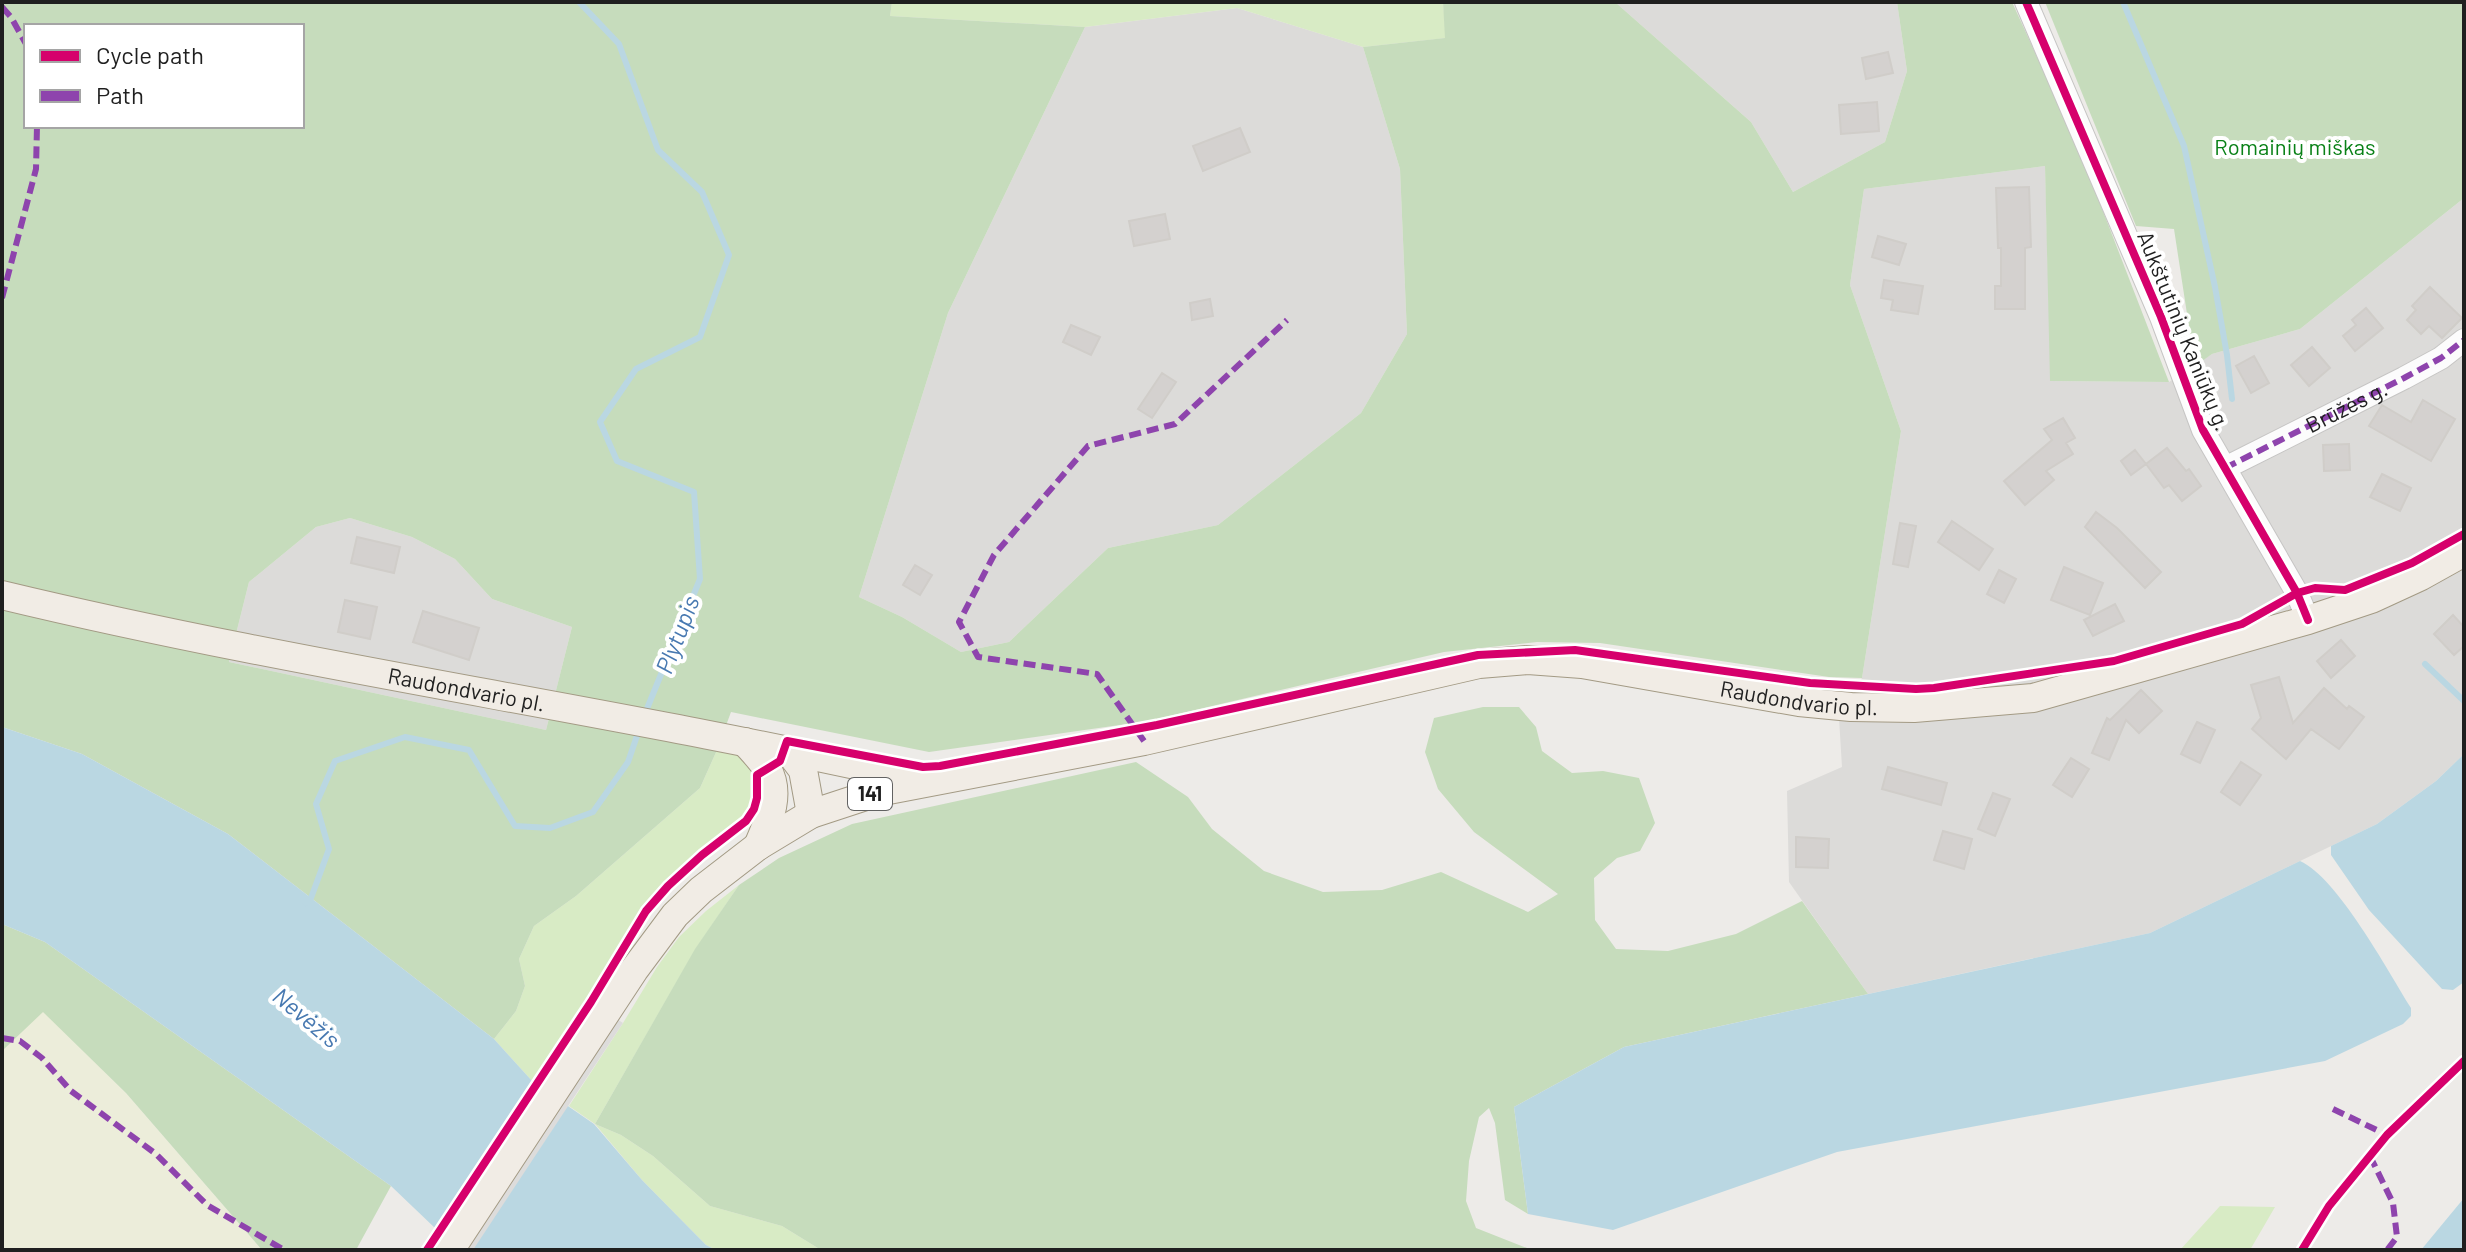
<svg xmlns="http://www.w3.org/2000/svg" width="2466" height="1252" font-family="Barlow,sans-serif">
<rect width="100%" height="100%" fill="#edebe8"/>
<!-- residential -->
<path fill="#dcdbd9" d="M1615,2H1897L1907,71L1885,142L1793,192L1751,122Z
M1237,8L1363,47L1400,169L1407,334L1361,413L1218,525L1108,548L1009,642L961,652L902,617L859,597L948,313L1085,27Z
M2045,166L2051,381L2169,382L2212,354L2300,329L2464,198V754L2436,781L2377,824L2150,933L1868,994L1789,882L1787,791L1842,767L1839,718L1862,678L1901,431L1850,285L1864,189Z
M350,518L412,537L455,559L492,599L572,627L546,730L229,662L249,582L316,527Z"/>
<!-- farmland -->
<path fill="#ecedda" d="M43,1011L126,1093L262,1250H2V1051Z"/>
<!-- grass -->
<path fill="#d8ebc5" d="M892,2H1443L1446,38L1363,47L1237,8L1085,27L890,16Z
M717,750H734L753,771L755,791L752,807L731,830L699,853L668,880L644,907L588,1000L533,1082L494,1039L516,1011L525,986L519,959L534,926L576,896L700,788Z
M739,885L695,950L595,1124L621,1135L653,1156L710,1206L782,1226L821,1250H716L706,1245L642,1180L595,1124L569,1106L623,1023L657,967L679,937L706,911Z
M2220,1206L2275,1207L2250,1250H2180Z"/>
<!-- forest -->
<path fill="#c6dcbc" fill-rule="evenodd" d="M2,2H892L890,16L1085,27L948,313L859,597L902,617L961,652L1009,642L1108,548L1218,525L1361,413L1407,334L1400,169L1363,47L1445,38L1443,2H1615L1751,122L1793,192L1885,142L1907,71L1897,2H2012L2079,149L2169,382L2050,381L2045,166L1864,189L1850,285L1901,431L1862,678L1829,677L1600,643L1537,642L1444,652L1148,721L929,752L731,712L717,750L700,788L576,896L534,926L519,959L525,986L516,1011L494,1039L228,834L82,754L2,727ZM26,26H302V126H26ZM350,518L412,537L455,559L492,599L572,627L546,730L229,662L249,582L316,527Z
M2045,2H2464V198L2300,329L2212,354L2195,366L2174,229L2136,226Z
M1483,707H1519L1536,727L1542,751L1572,773L1603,771L1639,778L1655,823L1640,851L1617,858L1594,878L1595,920L1616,949L1668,951L1736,934L1802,901L1868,994L1624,1047L1514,1107L1528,1214L1505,1200L1495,1123L1489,1108L1479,1117L1469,1161L1466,1201L1476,1228L1532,1250H821L782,1226L710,1206L653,1156L621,1135L595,1124L695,949L739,885L779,858L852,824L1136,762L1188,797L1212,829L1264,871L1323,892L1382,890L1441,872L1528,912L1558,894L1474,832L1438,789L1425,752L1434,718Z
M2,924L45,942L391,1186L356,1250H262L126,1093L43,1012L2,1051Z"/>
<!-- water -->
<path fill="#bad7e2" d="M2,727L82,754L228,834L494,1039L533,1082L594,1124L642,1180L706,1245L716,1250H458L391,1186L45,942L2,924Z
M2464,754V982L2453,990L2442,989L2369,910L2331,855V846L2377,824L2436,781Z
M2300,861C2337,877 2388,971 2411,1008V1016L2403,1024L2325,1061L1837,1152L1613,1230L1528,1214L1514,1107L1624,1047L2150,933Z
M2464,1198V1250H2421Z"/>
<!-- pier -->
<path fill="#dddcdb" d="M588,1000L623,1023L473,1250H422Z"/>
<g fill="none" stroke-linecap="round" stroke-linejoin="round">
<!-- stream -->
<path stroke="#bad7e2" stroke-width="6" d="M579,2L619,44L658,150L702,192L729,255L700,337L636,369L600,422L617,461L694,492L700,579L644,716
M2123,2L2184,146L2215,287L2227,355L2232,399
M2425,664L2464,701
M306,903L311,898L329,849L316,804L335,761L405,737L469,750L515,826L550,828L593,812L628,762L639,730"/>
</g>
<!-- building -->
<path fill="#d4d1cf" stroke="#d0cdc9" stroke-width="2" d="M1888,52L1893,73L1866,79L1862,58Z
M1877,102L1879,131L1841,134L1839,105Z
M1240,128L1250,152L1203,171L1193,146Z
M2029,187L2031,247L2025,248V309H1995V286H2001V248H1998L1996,188Z
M1165,214L1170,239L1134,246L1129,221Z
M1878,236L1906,244L1899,265L1872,257Z
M1884,280L1923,286L1918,314L1891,310L1893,300L1881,298Z
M2430,287L2462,318L2442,338L2429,326L2421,334L2407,320L2416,310L2412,306Z
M1210,299L1213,316L1192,320L1190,303Z
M2366,308L2383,328L2355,351L2343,336L2356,325L2352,320Z
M1071,325L1100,337L1091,355L1063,342Z
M2312,347L2330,368L2309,386L2291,365Z
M2254,356L2269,383L2251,393L2236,366Z
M1162,373L1176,382L1152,418L1138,409Z
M2423,400L2455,419L2431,461L2369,426L2382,405L2411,422Z
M2063,418L2075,438L2066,443L2073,454L2046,471L2054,480L2025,505L2004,481L2052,440L2044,429Z
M2349,444L2350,470L2324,471L2323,445Z
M2167,448L2186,471L2189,469L2201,486L2182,501L2169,485L2164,488L2146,464Z
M2135,450L2146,464L2131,475L2121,461Z
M2382,474L2411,488L2400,511L2370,497Z
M2096,512L2117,528L2161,572L2145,588L2085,527Z
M1952,521L1993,549L1979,570L1938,542Z
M1900,523L1916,526L1908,567L1893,564Z
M357,537L400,547L394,573L351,563Z
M915,565L932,575L920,595L903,585Z
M2064,567L2103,583L2090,615L2051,600Z
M1999,570L2016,579L2004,603L1987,594Z
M345,600L377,607L370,639L338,632Z
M2115,604L2124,621L2093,636L2084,620Z
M423,611L479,628L469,660L413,642Z
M2453,615L2464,627V646L2454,655L2434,634Z
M2341,640L2355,656L2331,678L2317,661Z
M2279,677L2293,723L2324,688L2347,709L2349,706L2364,717L2339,749L2311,729L2286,759L2252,729L2261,718L2251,685Z
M2141,690L2162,711L2139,733L2126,720L2109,760L2092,753L2107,718L2110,720Z
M2197,722L2215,730L2200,763L2181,754Z
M2071,758L2089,769L2072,797L2053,785Z
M2241,762L2261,775L2240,805L2221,792Z
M1888,767L1947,783L1941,805L1882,789Z
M1993,793L2010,799L1995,836L1978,829Z
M1943,831L1972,839L1964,869L1934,860Z
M1796,837L1829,839L1828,868L1796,867Z"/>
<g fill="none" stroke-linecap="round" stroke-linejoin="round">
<!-- minor casing -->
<g stroke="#c6c5c4" stroke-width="24">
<path id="minor" d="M2026,2L2161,317L2203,430L2297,593L2308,620
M2225,468L2404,378L2441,358L2464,340"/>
</g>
<!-- major casing -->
<g stroke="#a39a84" stroke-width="30">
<g id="major">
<path id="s1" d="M2,595C305,668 615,710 919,779"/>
<path d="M745,742C752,750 760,758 766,767C782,792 769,821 758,846"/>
<path d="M788,750L803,770L811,814"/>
<path id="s2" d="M450,1250L634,970L675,915L701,890L758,846L811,814L878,792L1144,741L1479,664L1528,660L1582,664L1799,702L1851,707L1914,708L2033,698L2308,620L2371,599L2421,576L2464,552"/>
</g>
</g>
<!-- minor -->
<use href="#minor" stroke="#fcfcfc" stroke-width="22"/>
<!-- major -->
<use href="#major" stroke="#f1ece5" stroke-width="28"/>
<!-- quiet -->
<g stroke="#8e44ad" stroke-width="6" stroke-dasharray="12 6" stroke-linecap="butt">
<path d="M2,7L11,17L26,44"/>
<path d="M2,298L36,169L37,126"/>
<path id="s3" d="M2225,468L2404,378L2441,358L2464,340"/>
<path d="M1144,741L1097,674L978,657L959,622L994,555L1088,446L1175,424L1287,320"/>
<path d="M2,1038L20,1041L42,1058L71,1091L156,1154L207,1205L284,1250"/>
<path d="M2333,1109L2387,1135"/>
<path d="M2370,1156L2393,1203L2397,1237L2387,1250"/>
</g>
<!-- cycleway casing -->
<g stroke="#fff" stroke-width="13">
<path id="cycleway" d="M2026,2L2161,317L2203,430L2297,593L2308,620
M427,1250L591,1002L646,911L668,886L702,855L746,821L754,809L757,798V775L780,761L787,741L923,767L940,766L1157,725L1478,655L1575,650L1810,683L1916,689L1934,688L2114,661L2242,624L2297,593L2315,588L2345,590L2412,563L2464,534
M2302,1250L2329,1206L2387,1135L2464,1061"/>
</g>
<!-- cycleway -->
<use href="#cycleway" stroke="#d6006c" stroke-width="8"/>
</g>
<g text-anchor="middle" stroke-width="8" stroke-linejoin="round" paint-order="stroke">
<!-- shield labels -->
<rect fill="#fff" stroke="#626262" stroke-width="2" x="848" y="778" width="44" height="32" rx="6"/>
<g font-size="20" font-weight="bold" fill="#1f1f1f">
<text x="870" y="801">141</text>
</g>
<!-- park labels -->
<g font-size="22" fill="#098117" stroke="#fff">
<text x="2295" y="155">Romainių miškas</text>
</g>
<!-- street labels -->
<g font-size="22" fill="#1f1f1f" stroke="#fff">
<text transform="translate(2184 331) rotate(68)" y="8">Aukštutinių Kaniūkų g.</text>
<text dy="8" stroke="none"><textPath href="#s3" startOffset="136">Brūžės g.</textPath></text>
<text dy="8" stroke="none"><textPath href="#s1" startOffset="474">Raudondvario pl.</textPath></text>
<text dy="8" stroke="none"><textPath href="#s2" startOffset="1582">Raudondvario pl.</textPath></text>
</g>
<!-- water labels -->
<g font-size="24" font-style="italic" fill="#4879b1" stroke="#fff">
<text transform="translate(678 635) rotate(-69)" y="8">Plytupis</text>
<text transform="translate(306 1018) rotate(40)" y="8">Nevėžis</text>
</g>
</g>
<!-- border -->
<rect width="2466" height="1252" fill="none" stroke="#1f1f1f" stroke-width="8"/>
<!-- legend -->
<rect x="24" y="24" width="280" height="104" fill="#ffffff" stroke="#a5a5a5" stroke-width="2"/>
<rect x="40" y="50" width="40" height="12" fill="#d6006c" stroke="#a5a5a5" stroke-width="2"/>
<text x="96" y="64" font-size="24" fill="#1f1f1f">Cycle path</text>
<rect x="40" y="90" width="40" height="12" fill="#8e44ad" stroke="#a5a5a5" stroke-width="2"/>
<text x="96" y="104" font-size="24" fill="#1f1f1f">Path</text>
</svg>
